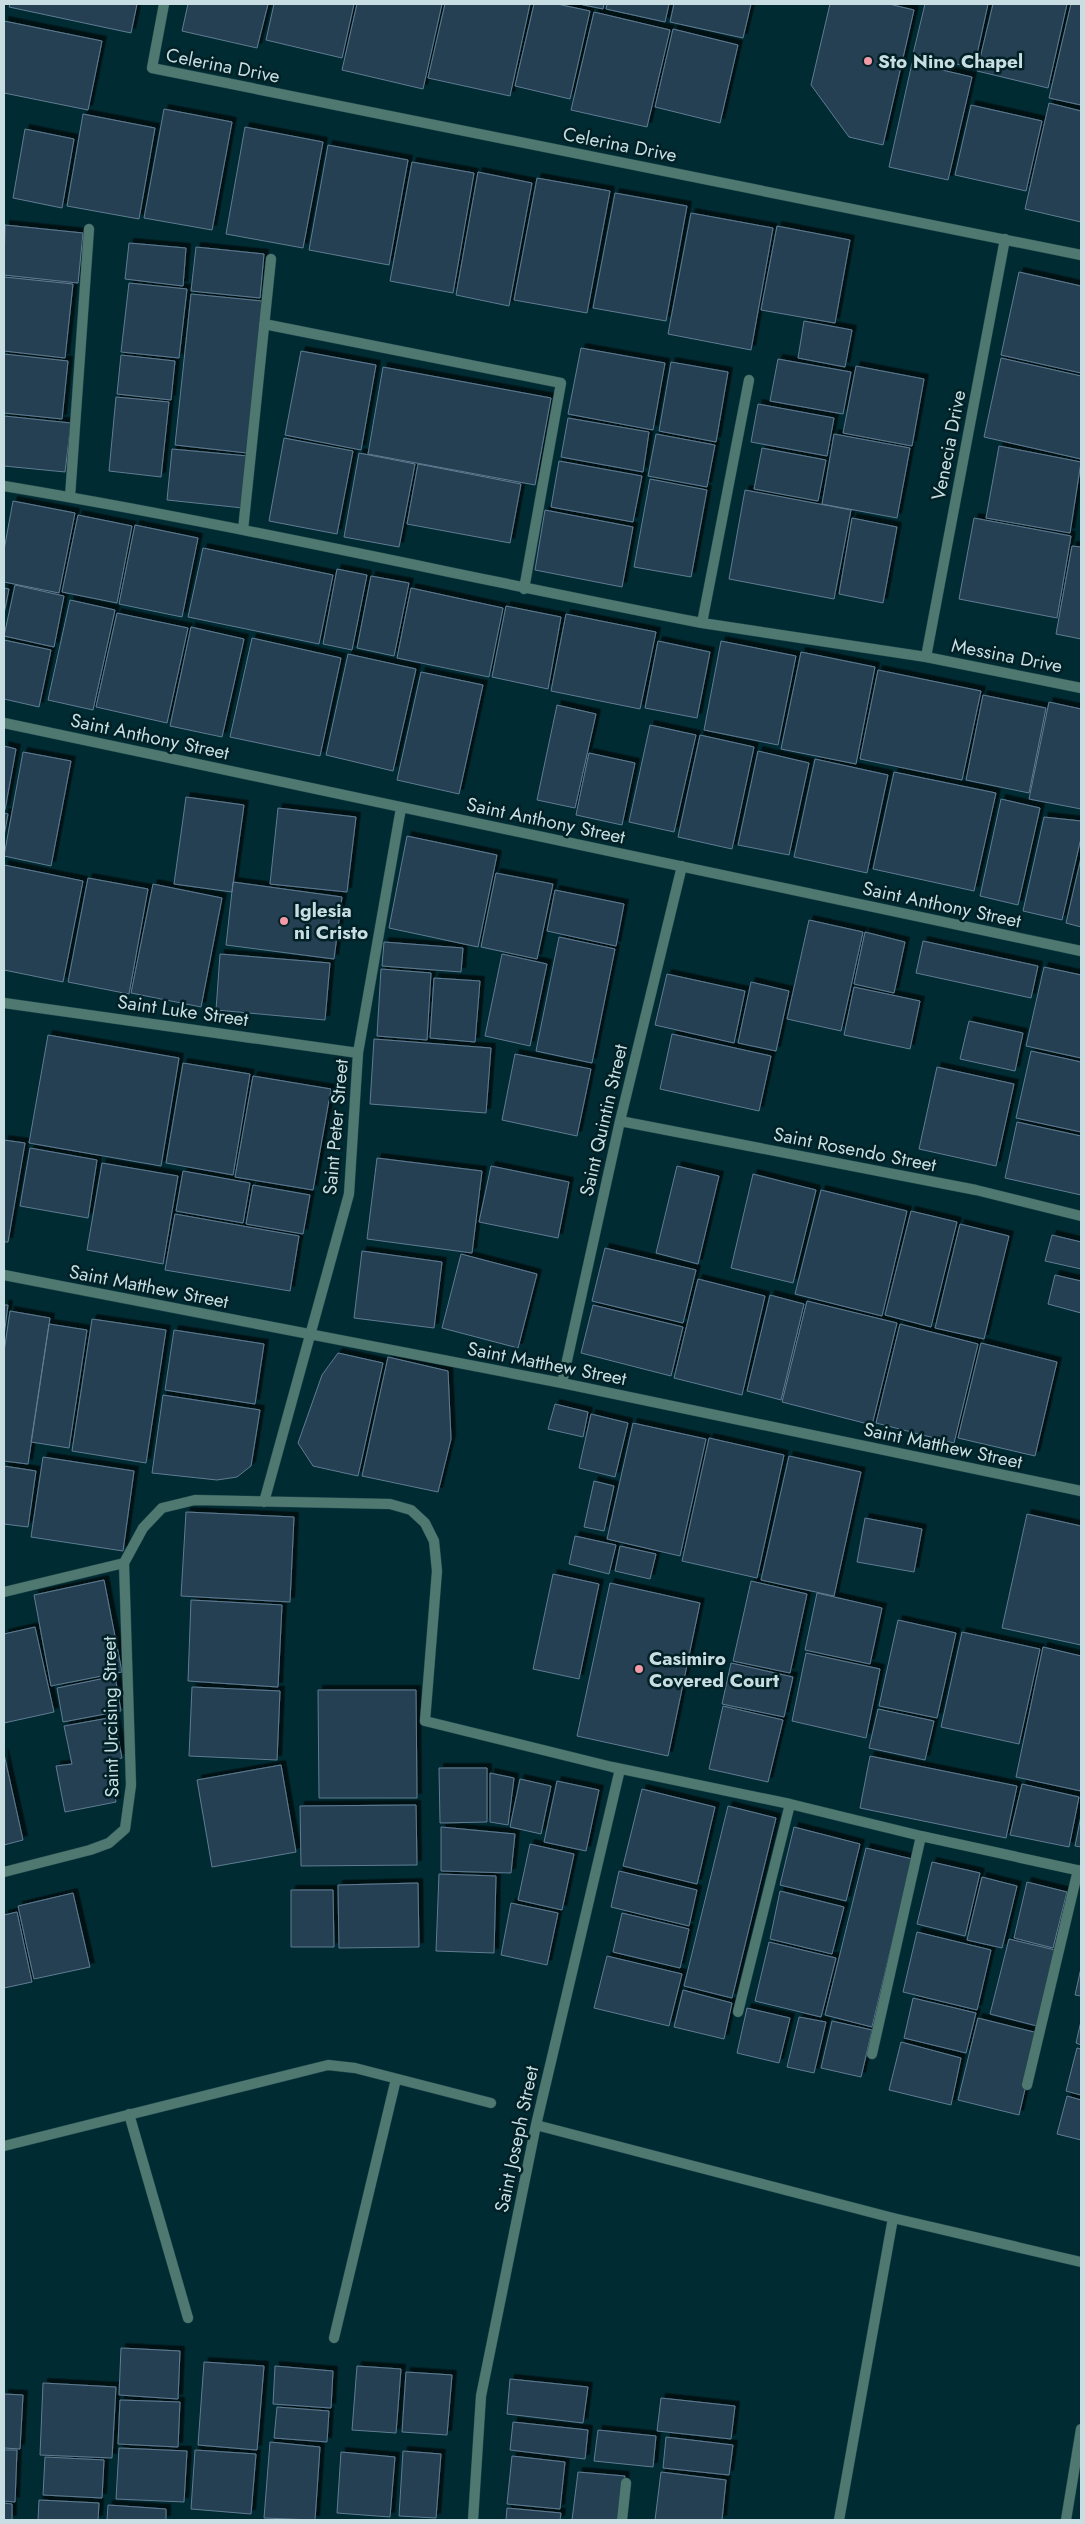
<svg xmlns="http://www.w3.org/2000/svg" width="1085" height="2524" font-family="Jost,sans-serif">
<defs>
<filter id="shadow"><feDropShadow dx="4.5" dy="-4.5" stdDeviation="0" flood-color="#0009"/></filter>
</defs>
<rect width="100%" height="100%" fill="#002b32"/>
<!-- building -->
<path fill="#253f53" stroke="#607c93" filter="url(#shadow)" d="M10,4H137L131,33L9,7Z
M188,4H268L257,48L182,31Z
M274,4H354L342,58L266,40Z
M357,4H442L423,89L342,70Z
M445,4H530L510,96L428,78Z
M534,4H557L590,11L570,99L515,86Z
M579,4H604L603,9Z
M607,4H669L665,22L606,9Z
M674,4H751L743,38L670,22Z
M830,4H889L914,10L883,145L849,137L811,85Z
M925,4H988L974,68L913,54Z
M993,4H1067L1048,88L977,71Z
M1071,4H1081V105L1049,98Z
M594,12L670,30L647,127L571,110Z
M4,21L102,41L88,110L4,93Z
M673,29L738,45L720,123L655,107Z
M912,63L972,77L948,180L889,167Z
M1049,103L1081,111V222L1025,209Z
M971,105L1042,121L1026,191L955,175Z
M164,109L232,122L212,230L144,218Z
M83,114L155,128L139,219L67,206Z
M245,127L323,142L303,248L226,234Z
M25,129L74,139L62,208L13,198Z
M328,145L408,160L389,265L309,250Z
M412,162L474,173L453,293L390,281Z
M478,172L532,183L509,306L456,295Z
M537,178L610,191L587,313L514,300Z
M615,193L687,206L666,321L593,308Z
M691,213L773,228L751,350L668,334Z
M5,225L83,233L78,283L4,275Z
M777,226L850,240L835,323L761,310Z
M129,243L186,248L183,286L125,279Z
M196,247L264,254L260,298L191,291Z
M1019,272L1081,286V373L1001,355Z
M4,277L73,284L65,358L4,351Z
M129,283L187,289L179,358L121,352Z
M191,294L262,301L247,453L175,445Z
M804,321L852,330L845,367L798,358Z
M581,348L665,363L653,430L568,414Z
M301,351L376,365L361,450L285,435Z
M4,354L68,361L62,419L4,413Z
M121,355L175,361L171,400L117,394Z
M1001,358L1081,376V459L984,437Z
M778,359L851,372L843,414L770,401Z
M671,362L728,372L716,442L659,431Z
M856,366L924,379L912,446L843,433Z
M383,367L551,398L535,485L368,454Z
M116,397L169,402L161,477L109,471Z
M758,404L834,418L827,456L751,442Z
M4,416L71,423L65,472L4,466Z
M568,418L649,432L643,472L561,457Z
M656,434L715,445L707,487L648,476Z
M834,434L910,448L897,518L822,504Z
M284,438L353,451L337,534L269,521Z
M999,446L1081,462L1070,533L986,518Z
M762,448L826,460L818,501L754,489Z
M172,449L248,456L243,508L167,500Z
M359,453L415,464L399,547L344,537Z
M559,461L642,476L633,522L551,507Z
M418,464L521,484L510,543L407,524Z
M650,479L707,490L691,577L634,567Z
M745,490L851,510L834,599L729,579Z
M13,501L75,513L59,593L4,582V550Z
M545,510L633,527L622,587L535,570Z
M78,515L132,526L117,603L62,592Z
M852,518L897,527L883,603L839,594Z
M974,518L1071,536L1057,618L959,599Z
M135,525L198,538L182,617L119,604Z
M1072,546L1081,547V639L1056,634Z
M203,548L333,575L319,644L188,617Z
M337,569L367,575L352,650L323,644Z
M371,576L409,583L394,656L357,648Z
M15,585L64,596L54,647L4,636Z
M4,588L9,589L4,614Z
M411,588L503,608L489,677L397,658Z
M70,600L115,610L93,710L48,700Z
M506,606L561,617L548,689L492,677Z
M117,613L188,628L167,723L96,707Z
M566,614L656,632L640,709L551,691Z
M191,627L244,639L222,737L170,726Z
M252,638L341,658L320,756L230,737Z
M4,640L51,650L39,707L4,699Z
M658,641L710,652L697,718L645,708Z
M721,641L796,656L778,745L704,730Z
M801,652L875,667L856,764L781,749Z
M348,654L416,669L393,771L326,755Z
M878,670L981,691L962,780L860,759Z
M421,672L483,685L459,794L397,780Z
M983,695L1046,708L1029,793L966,780Z
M1049,702L1081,709V809L1029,799Z
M557,705L596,714L575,808L537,800Z
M650,725L696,735L674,832L629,822Z
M700,735L754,747L732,849L678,837Z
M4,746L16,749L5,810H4Z
M758,751L809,763L789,855L738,845Z
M23,752L71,761L51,866L4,856Z
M589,753L635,763L622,825L576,815Z
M815,759L888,775L867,873L794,857Z
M894,772L996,793L974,891L873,869Z
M186,797L244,805L232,892L174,884Z
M1001,799L1040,808L1018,905L980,896Z
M278,808L356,817L347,892L270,884Z
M4,813L8,814L4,836Z
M1044,817L1081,821V838L1062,920L1023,911Z
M407,836L497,855L478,947L389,928Z
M1081,858V927L1066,923Z
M4,865L83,881L63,982L4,970Z
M496,873L553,884L537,959L481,947Z
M88,878L148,889L129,994L68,982Z
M233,882L342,897L334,959L226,945Z
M153,884L222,898L201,1007L131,993Z
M555,890L624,904L616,946L547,931Z
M809,920L863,932L841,1031L787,1019Z
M865,932L905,942L894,993L854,984Z
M559,937L615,949L592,1063L536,1051Z
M923,941L1038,966L1031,998L916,973Z
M384,942L463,948L461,972L382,966Z
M220,954L330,963L325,1020L216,1010Z
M502,954L547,964L530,1046L485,1036Z
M1044,967L1081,975V1058L1026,1046Z
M381,969L431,973L427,1040L377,1036Z
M667,974L745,991L734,1043L655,1025Z
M434,978L480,981L475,1042L430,1038Z
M751,982L789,991L776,1051L738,1043Z
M854,987L920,1001L910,1049L844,1035Z
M969,1021L1023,1033L1015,1071L960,1059Z
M672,1034L771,1056L759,1111L660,1089Z
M48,1035L179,1058L161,1166L29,1143Z
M374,1039L491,1048L486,1113L370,1104Z
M1031,1051L1081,1062V1132L1016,1118Z
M515,1054L591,1069L577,1136L502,1120Z
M183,1063L250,1074L233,1175L166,1163Z
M937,1067L1014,1084L996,1166L919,1149Z
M253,1076L331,1089L313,1190L235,1177Z
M1017,1122L1081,1136V1195L1005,1178Z
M4,1140L25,1143L8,1242H4Z
M30,1148L97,1160L88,1218L20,1206Z
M377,1158L482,1171L472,1253L367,1239Z
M102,1163L178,1176L163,1264L87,1250Z
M491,1166L569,1182L558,1238L479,1222Z
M677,1166L719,1176L698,1264L656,1253Z
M183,1171L250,1183L243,1223L176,1211Z
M753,1174L816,1190L793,1283L731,1268Z
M253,1185L310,1195L303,1234L246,1224Z
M821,1190L907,1211L882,1316L795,1294Z
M911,1211L957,1222L931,1327L885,1315Z
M175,1214L299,1236L290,1291L165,1270Z
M960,1224L1009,1236L984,1339L935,1328Z
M1052,1235L1081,1242V1269L1045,1261Z
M605,1248L696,1270L683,1323L592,1301Z
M362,1251L442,1262L434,1328L354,1318Z
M461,1254L537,1274L518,1348L442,1328Z
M1055,1275L1081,1281V1313L1048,1304Z
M698,1279L765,1296L742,1395L674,1378Z
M770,1295L804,1304L781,1400L747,1391Z
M807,1301L897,1323L872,1425L782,1402Z
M4,1305H8L4,1336Z
M593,1305L683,1327L671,1376L581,1353Z
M10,1311L50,1318L28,1464L4,1461V1352Z
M92,1319L166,1330L146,1463L72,1451Z
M49,1324L87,1330L69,1448L31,1442Z
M900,1324L978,1344L954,1443L876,1423Z
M174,1330L264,1344L255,1404L165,1390Z
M981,1343L1057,1362L1035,1456L958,1438Z
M338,1353L383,1363L358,1476L313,1466L298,1443L322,1375Z
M388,1357L448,1371L451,1439L438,1492L362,1476Z
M163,1395L260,1410L251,1466L237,1477L217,1480L152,1473Z
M555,1404L588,1412L583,1437L548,1429Z
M591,1414L628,1423L615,1477L579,1468Z
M633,1423L706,1439L680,1556L607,1539Z
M709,1438L784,1455L757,1578L682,1561Z
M789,1456L861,1472L834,1596L761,1580Z
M43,1457L134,1471L123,1551L31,1537Z
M4,1466L36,1471L28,1527L4,1524Z
M594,1481L614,1486L604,1531L584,1527Z
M186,1512L294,1517L290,1602L181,1596Z
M1027,1514L1081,1526V1645L1002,1628Z
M865,1518L922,1529L914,1572L857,1562Z
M575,1536L616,1545L609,1574L569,1564Z
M620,1546L656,1554L650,1579L615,1571Z
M553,1574L599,1584L579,1679L533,1669Z
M104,1580L122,1672L51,1686L34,1595Z
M751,1581L807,1594L790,1673L733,1661Z
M610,1583L700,1603L668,1756L577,1736Z
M817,1593L882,1608L870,1664L805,1650Z
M191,1600L282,1605L278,1687L188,1681Z
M898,1620L956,1633L937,1718L879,1706Z
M35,1627L54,1712L4,1723V1634Z
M962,1632L1040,1649L1019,1744L941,1727Z
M1043,1647L1081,1656V1791L1016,1777Z
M806,1653L880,1669L866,1738L792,1721Z
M731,1663L793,1677L784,1717L722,1704Z
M115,1676L121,1711L63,1722L57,1688Z
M192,1687L280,1691L277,1760L189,1756Z
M318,1690H416L417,1798H319Z
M723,1706L783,1720L768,1782L709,1769Z
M878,1709L934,1721L925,1760L869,1748Z
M114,1717L122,1758L108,1761L116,1802L65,1812L56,1766L72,1764L64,1726Z
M4,1754L23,1840L4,1845Z
M870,1756L1017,1786L1006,1838L860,1808Z
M281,1765L296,1852L212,1867L197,1780Z
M439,1768H487V1822L440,1823Z
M490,1773L514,1778L508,1825L490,1822Z
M520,1779L551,1786L541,1834L510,1827Z
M557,1781L599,1790L586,1851L544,1842Z
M1022,1784L1079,1797L1069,1847L1010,1835Z
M642,1789L715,1807L697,1884L623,1866Z
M416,1805L417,1865L301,1866L300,1806Z
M728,1806L776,1818L732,1998L684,1986Z
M1081,1816V1847L1075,1846Z
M441,1827L515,1834L511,1873L441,1871Z
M794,1827L860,1844L846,1901L780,1885Z
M530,1844L574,1854L562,1910L518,1900Z
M866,1848L912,1859L872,2027L825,2015Z
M932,1862L980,1873L965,1936L917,1924Z
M619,1871L697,1890L689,1926L611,1907Z
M439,1874L496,1876L494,1953L436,1951Z
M982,1877L1017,1886L1002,1948L967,1940Z
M1027,1882L1067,1892L1053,1948L1014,1938Z
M418,1883L419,1947L339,1948L338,1885Z
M291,1890H333L334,1947H291Z
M780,1891L844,1907L832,1954L770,1939Z
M73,1893L90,1967L34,1979L18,1906Z
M511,1903L558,1913L547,1965L501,1955Z
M17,1912L32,1982L4,1988V1915Z
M622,1913L689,1929L680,1968L613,1952Z
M917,1932L991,1950L977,2010L903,1992Z
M1009,1939L1055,1950L1037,2026L990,2014Z
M769,1942L836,1958L821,2017L755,2001Z
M607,1956L682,1974L669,2026L594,2008Z
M1081,1968V1996L1075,1995Z
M683,1990L732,2003L724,2039L674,2027Z
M913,1998L976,2013L966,2053L904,2038Z
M747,2008L790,2018L779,2063L737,2053Z
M799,2017L826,2022L814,2073L787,2067Z
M978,2018L1038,2033L1019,2115L958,2100Z
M832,2021L872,2030L861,2077L821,2068Z
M1081,2021V2045L1076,2043Z
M901,2042L961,2058L951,2105L889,2090Z
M1077,2048L1081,2049V2095L1066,2091Z
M1067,2096L1081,2100V2140L1057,2134Z
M121,2348L180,2351L178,2399L119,2395Z
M204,2362L264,2366L257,2450L198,2445Z
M275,2366L333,2371L331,2408L273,2404Z
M357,2366L401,2369L396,2433L352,2430Z
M406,2372L452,2375L447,2435L402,2432Z
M510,2379L588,2387L583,2423L507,2414Z
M43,2383L116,2387L112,2458L40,2455Z
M4,2394L23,2395L20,2449L4,2448Z
M661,2398L735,2406L731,2439L657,2431Z
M120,2400L180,2402L178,2447L118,2444Z
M277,2407L329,2411L327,2442L274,2438Z
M513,2422L588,2430L585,2459L510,2450Z
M598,2430L656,2436L653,2467L594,2461Z
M666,2437L733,2445L729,2475L663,2468Z
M270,2442L320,2447L315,2520L264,2518Z
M119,2448L187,2451L184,2502L116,2499Z
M4,2450H17L15,2502L4,2501Z
M195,2450L256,2454L251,2514L191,2509Z
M403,2451L441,2454L436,2518L399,2516Z
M341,2452L395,2457L390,2517L337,2513Z
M512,2456L565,2462L560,2509L507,2504Z
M45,2457L104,2460L102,2498L43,2495Z
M578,2472L625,2476L621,2520H572Z
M661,2472L726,2480L722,2520H655Z
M39,2500L99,2503L98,2520H38Z
M4,2503L12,2504V2520H4Z
M108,2505L166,2509V2520H107Z
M507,2508L561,2513L560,2520H506Z"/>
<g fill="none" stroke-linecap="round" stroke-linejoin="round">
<!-- street casing -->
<g stroke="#20484e" stroke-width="11">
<path id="street" d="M164,4L152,68L1081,255
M264,324L561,383L524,589
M4,486C238,525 469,578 702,623L749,380
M70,497L89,229
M243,530L271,259
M702,623L926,657L1081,688
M926,657L1005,239
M4,723L1081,951
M4,1003L358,1053
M620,1121L976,1190L1081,1216
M4,1275L562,1383L1081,1491
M562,1383L620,1121L682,866
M264,1502L349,1194L358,1053L401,808
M4,1592L124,1563
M4,1872L90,1850L109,1843L125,1829L131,1785L124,1563L143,1528L162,1508L195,1500L390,1504L411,1510L425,1523L434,1541L437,1571L425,1721L612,1767L790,1804L921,1836L1081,1871
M738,2012L790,1804
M872,2054L921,1836
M1027,2085L1078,1870
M129,2114L188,2318
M536,2125L893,2218L1081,2262
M4,2146L328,2065L355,2068L491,2103
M334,2338L396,2079
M473,2520L481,2396L536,2125L620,1769
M622,2520L626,2483
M839,2520L893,2218
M1066,2520L1081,2429"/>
</g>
<!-- street -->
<use href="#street" stroke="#4f7970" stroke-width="10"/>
</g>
<!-- markers -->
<g fill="#f49aa6" stroke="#012126" stroke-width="2">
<circle cx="868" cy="61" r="5"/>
<circle cx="284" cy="921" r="5"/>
<circle cx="639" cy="1669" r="5"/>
</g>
<g text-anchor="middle" stroke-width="5" stroke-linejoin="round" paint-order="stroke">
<!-- poi labels -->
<g font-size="19" font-weight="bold" fill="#c8dee2" stroke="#012126" text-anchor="start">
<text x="878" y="68">Sto Nino Chapel</text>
<text x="294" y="917">Iglesia<tspan x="294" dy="22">ni Cristo</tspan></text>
<text x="649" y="1665">Casimiro<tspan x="649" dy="22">Covered Court</tspan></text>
</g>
<!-- street labels -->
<g font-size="19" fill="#c8dee2" stroke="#012126">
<text transform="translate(223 65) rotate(11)" y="7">Celerina Drive</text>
<text transform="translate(620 144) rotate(11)" y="7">Celerina Drive</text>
<text transform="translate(948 445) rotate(-79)" y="7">Venecia Drive</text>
<text transform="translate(1007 655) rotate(11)" y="7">Messina Drive</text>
<text transform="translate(150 736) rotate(12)" y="7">Saint Anthony Street</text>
<text transform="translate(546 820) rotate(12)" y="7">Saint Anthony Street</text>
<text transform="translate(942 904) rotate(12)" y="7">Saint Anthony Street</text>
<text transform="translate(183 1010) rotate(8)" y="7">Saint Luke Street</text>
<text transform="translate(603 1120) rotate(-77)" y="7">Saint Quintin Street</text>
<text transform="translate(335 1127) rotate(-85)" y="7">Saint Peter Street</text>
<text transform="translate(855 1149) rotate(11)" y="7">Saint Rosendo Street</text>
<text transform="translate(149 1286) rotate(11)" y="7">Saint Matthew Street</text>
<text transform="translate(547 1363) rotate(11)" y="7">Saint Matthew Street</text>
<text transform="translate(943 1445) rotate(12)" y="7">Saint Matthew Street</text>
<text transform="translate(110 1717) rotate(-91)" y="7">Saint Urcising Street</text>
<text transform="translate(516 2139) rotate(-78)" y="7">Saint Joseph Street</text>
</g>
</g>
<!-- border -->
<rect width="1085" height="2524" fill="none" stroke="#c8dee2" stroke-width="10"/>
</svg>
